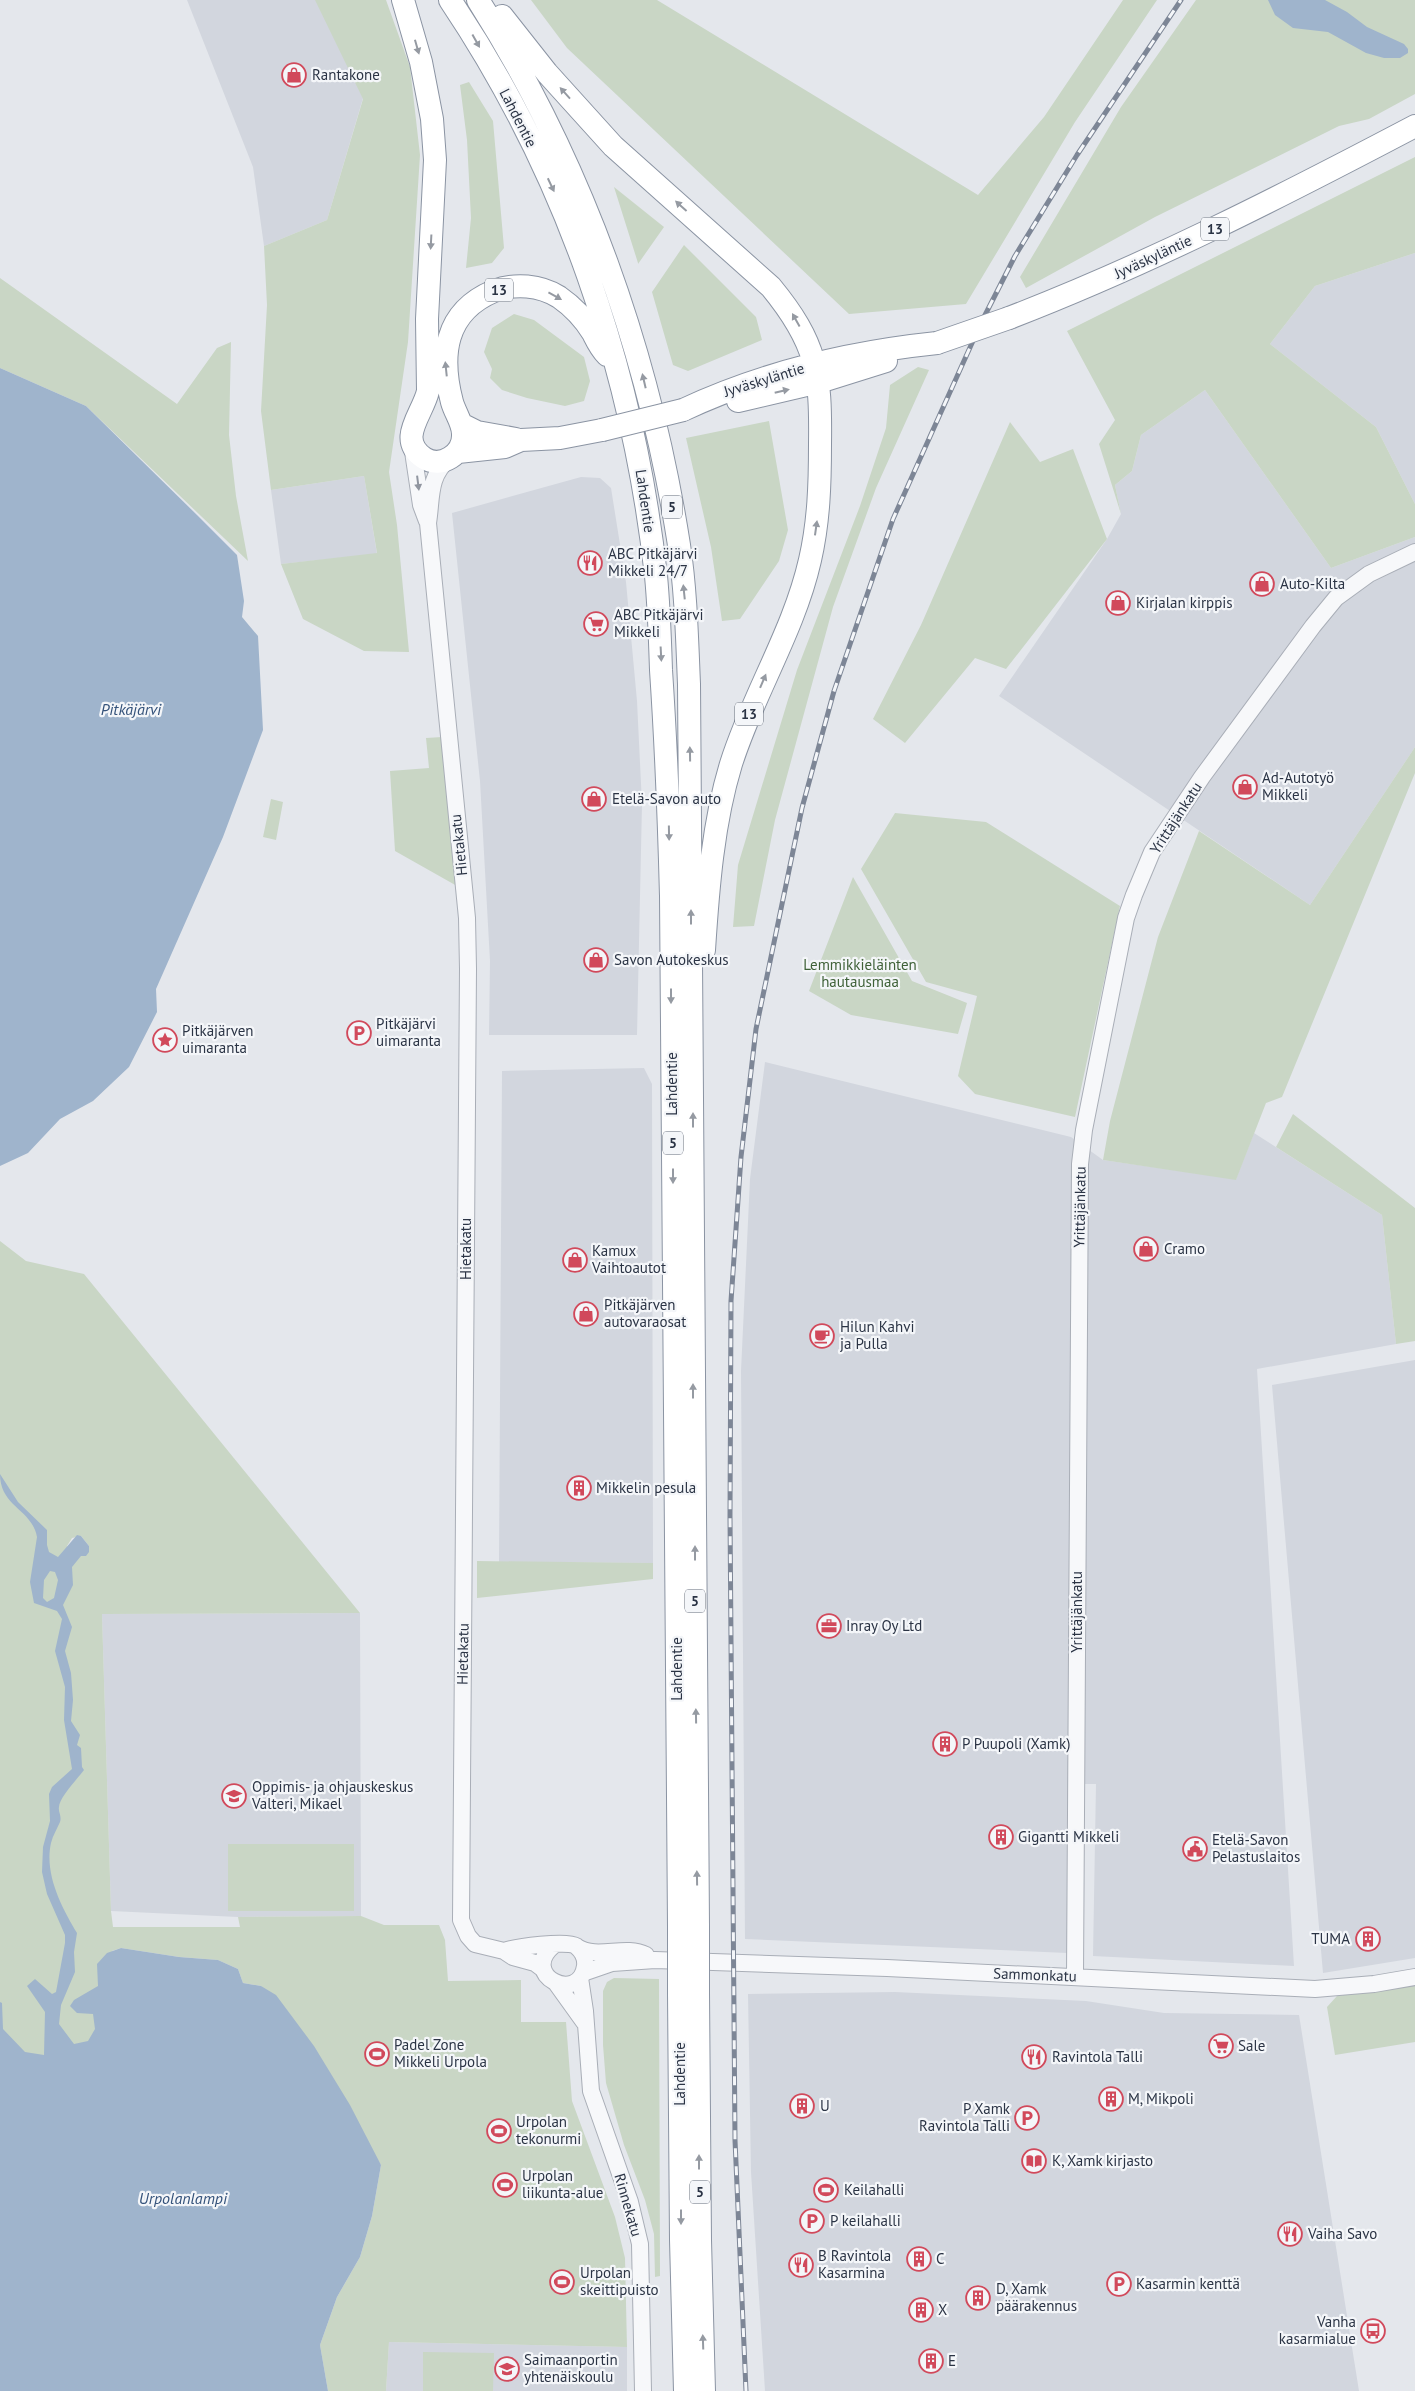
<svg xmlns="http://www.w3.org/2000/svg" width="1415" height="2391" font-family="'PT Sans',sans-serif">
<rect width="100%" height="100%" fill="#e4e7ec"/>
<!-- built -->
<path fill="#d2d6de" d="M187,0H316L363,98L327,220L264,246L253,167Z
M1415,253V504L1376,427L1270,344L1315,286Z
M1205,390L1331,568L1415,537V747L1310,905L999,696L1107,539L1121,514L1115,485L1132,471L1141,435Z
M364,476L377,554L281,564L271,490Z
M581,477L600,478L611,488L626,582L637,701L642,804L637,1035H489L490,961L480,781L452,513Z
M765,1062L1071,1137L1103,1160L1236,1179L1254,1133L1382,1215L1396,1344L1257,1369L1294,1966L1093,1956L1096,1784H1070L1067,1953L745,1939L741,1371L750,1179Z
M644,1068L652,1084L653,1563L499,1562L502,1071Z
M1415,1360V1958L1323,1973L1272,1385Z
M360,1613L361,1916L238,1917L111,1911L102,1614Z
M895,1992L1086,2001L1164,2013L1299,2015L1359,2391H765L751,2172L748,1994Z
M389,2342L627,2347V2391H386Z"/>
<!-- green -->
<path fill="#c9d6c5" fill-rule="evenodd" d="M315,0H386L410,67L420,155L408,342L389,472L397,525L409,652L364,651L303,619L281,564L377,553L364,476L271,490L261,411L267,305L264,246L327,220L363,99Z
M531,0H657L978,195L1044,117L1123,0H1157L1075,122L966,304L849,314L567,48Z
M1196,0H1415V94L1369,119L1339,126L1155,217L1026,288L1020,277L1121,107Z
M469,82L493,121L504,248L492,263L466,268L471,218L467,140L460,85Z
M1415,157V253L1315,286L1270,344L1376,427L1415,504V537L1331,568L1205,390L1141,435L1132,471L1115,485L1121,514L1099,444L1115,420L1067,331Z
M614,187L664,227L638,264V263Z
M684,245L756,317L762,340L688,371L673,365L652,292Z
M0,278L177,404L217,348L231,342L229,435L236,496L248,561L86,406L0,368Z
M514,314L534,320L584,357L590,381L584,401L565,406L527,398L502,390L490,378L492,369L484,352L492,328Z
M918,367L929,370L876,488L833,607L775,820L754,926L733,927L738,865L797,670L860,506L886,428L890,385Z
M769,421L788,530L779,561L740,619L722,621L711,547L686,438Z
M1010,422L1040,462L1073,449L1107,539L1006,669L975,658L905,743L873,719L921,625Z
M442,737L457,886L395,851L390,771L429,768L426,738Z
M1415,747V773L1282,1097L1266,1103L1236,1180L1103,1160L1110,1121L1158,937L1199,831L1310,905Z
M271,799L283,802L276,840L263,837Z
M895,813L986,822L1120,906L1075,1117L975,1094L958,1076L977,996L926,982L861,869Z
M853,877L912,981L967,1003L958,1034L851,1015L809,991Z
M1293,1114L1415,1208V1341L1396,1344L1382,1215L1276,1147Z
M0,1241L26,1261L84,1274L360,1613L102,1614L111,1911L113,1927H240L238,1917L361,1916L384,1925H439L445,1940L448,1981L521,1980V2022H566L572,2101L615,2217L625,2258L627,2347L389,2342L386,2391H328L320,2345L337,2297L360,2257L372,2216L381,2165L261,1986L243,1983L238,1969L218,1960L179,1957L121,1948L112,1951L98,2045L45,2064L0,2050ZM81,1536L89,1546L77,1560L67,1546L72,1538Z
M477,1561L653,1563V1579L477,1598Z
M228,1844H354V1911H228Z
M614,1978L659,1979L660,2276L655,2277L654,2234L645,2200L624,2145L606,2083L603,2045V1991L607,1982Z
M1415,1984V2042L1335,2055L1327,2007L1337,1996Z
M423,2352L494,2353L493,2391H423Z"/>
<!-- water -->
<path fill="#9fb4cc" fill-rule="evenodd" d="M1268,0H1325L1347,12L1367,27L1404,44L1408,49V53L1400,58H1384L1366,53L1328,32L1293,28L1275,15Z
M0,368L86,406L197,515L237,555L244,601L242,617L258,636L263,730L223,837L156,989L157,1012L129,1067L93,1101L60,1119L28,1153L0,1166Z
M0,1474L18,1502L47,1530V1545L49,1552L58,1557L77,1535L81,1536L89,1546V1552L86,1556H81L72,1567L73,1585L63,1605L72,1627L65,1651L71,1673L73,1700L71,1721L80,1735L77,1745L81,1748L82,1767L84,1770C78,1778 59,1798 59,1807C58,1812 62,1816 60,1822C57,1829 53,1835 51,1843C44,1874 62,1908 77,1933L74,1952L75,1972L61,2005L59,2024L74,2044L88,2041L95,2029L93,2014L77,2013L70,2006L74,2000L98,1986L97,1964L107,1953L121,1948L179,1957L218,1960L238,1969L243,1983L261,1986L276,1995L314,2046L350,2105L381,2165L372,2216L360,2257L337,2297L320,2345L328,2391H0V2002L2,2003L3,2029L25,2052L44,2055L45,2012L27,1986L35,1979L52,1994L56,1992L65,1943V1935L47,1894L42,1872L43,1847L50,1821L49,1794L52,1787L72,1769L64,1720L65,1687L55,1651L62,1619L57,1611L34,1603L30,1582L37,1537C32,1509 0,1507 0,1474ZM50,1571L55,1572L58,1580L54,1598L47,1602L43,1598L44,1580Z"/>
<g fill="none" stroke-linecap="round" stroke-linejoin="round">
<!-- minor casing -->
<g stroke="#a9aeb7" stroke-width="18">
<path id="minor" d="M412,445L421,505L427,521
M449,459C428,476 432,499 428,523L467,918L468,969L461,1920L468,1936L475,1944L504,1951L513,1957L535,1963L543,1969
M577,1947C598,1960 624,1944 646,1955
M504,1951C515,1947 567,1940 576,1946C582,1951 586,1958 585,1966C579,2005 519,1975 553,1946
M583,1973L612,1963L655,1960L887,1968L1315,1989L1374,1984L1415,1977
M1075,1976L1080,1164L1084,1130L1126,918L1134,895L1152,852L1202,777L1313,626L1336,598L1369,574L1415,552
M580,1978L585,2011L591,2091L630,2202L640,2244L643,2391
M556,1983L584,2022"/>
</g>
<!-- highway casing -->
<g stroke="#8b94a3" stroke-width="24">
<path id="highway" d="M403,0L421,62L432,119L435,160L427,319L428,391C423,414 396,439 424,458C441,469 464,454 463,434C463,423 455,413 452,402C440,356 444,312 494,291C515,283 540,285 559,297C572,306 585,320 593,333C597,341 600,348 607,355
M450,0C566,173 633,369 656,576C659,607 660,639 661,670C666,745 669,820 671,896L679,1926
M478,0C583,165 649,353 679,545C686,591 687,638 689,684L698,1927
M502,16L547,73L613,146L771,287C817,343 821,373 820,444C820,483 819,521 810,560C794,631 753,694 731,764C713,823 708,888 704,950
M1009,318C1149,264 1282,196 1415,126
M738,401L819,382L886,361
M683,410C762,373 850,352 937,343
M461,424L477,432L516,439
M458,452L505,447L521,440L560,438L602,430
M679,1993L681,2240L685,2391
M698,1993L700,2240L704,2391"/>
</g>
<!-- minor -->
<use href="#minor" stroke="#f7f8fa" stroke-width="16"/>
<!-- highway -->
<use href="#highway" stroke="#fff" stroke-width="22"/>
<!-- rail casing -->
<g stroke="#7d8696" stroke-width="5">
<path id="rail" d="M746,2391L735,2140L730,1516L731,1301L741,1157L756,1029L802,808L834,691L893,519L981,323L1015,256L1077,155L1181,0"/>
</g>
<!-- rail -->
<use href="#rail" stroke="#f4f6f9" stroke-width="3" stroke-dasharray="9" stroke-linecap="butt"/>
<!-- highway-bridge casing -->
<g stroke="#8b94a3" stroke-width="24" stroke-linecap="butt">
<path id="highway-bridge" d="M937,343L1009,318
M602,430L683,410
M679,1926V1993
M698,1927V1993"/>
</g>
<!-- highway-bridge -->
<use href="#highway-bridge" stroke="#fff" stroke-width="22"/>
</g>
<!-- one-way arrows -->
<defs><path id="oneway-solid" d="M-6-.8H1V-3.2L6.5 0L1 3.2V.8H-6Z" transform="scale(1.25)"/></defs>
<g fill="#959aa2">
<use href="#oneway-solid" transform="translate(476 41) rotate(61)"/>
<use href="#oneway-solid" transform="translate(417 47) rotate(74)"/>
<use href="#oneway-solid" transform="translate(565 93) rotate(-132)"/>
<use href="#oneway-solid" transform="translate(551 185) rotate(65)"/>
<use href="#oneway-solid" transform="translate(681 206) rotate(-138)"/>
<use href="#oneway-solid" transform="translate(431 242) rotate(93)"/>
<use href="#oneway-solid" transform="translate(555 296) rotate(29)"/>
<use href="#oneway-solid" transform="translate(796 320) rotate(-119)"/>
<use href="#oneway-solid" transform="translate(446 369) rotate(-96)"/>
<use href="#oneway-solid" transform="translate(644 381) rotate(-103)"/>
<use href="#oneway-solid" transform="translate(782 391) rotate(-13)"/>
<use href="#oneway-solid" transform="translate(816 528) rotate(-82)"/>
<use href="#oneway-solid" transform="translate(684 592) rotate(-96)"/>
<use href="#oneway-solid" transform="translate(661 654) rotate(87)"/>
<use href="#oneway-solid" transform="translate(763 681) rotate(-67)"/>
<use href="#oneway-solid" transform="translate(690 754) rotate(-91)"/>
<use href="#oneway-solid" transform="translate(669 833) rotate(89)"/>
<use href="#oneway-solid" transform="translate(691 917) rotate(-90)"/>
<use href="#oneway-solid" transform="translate(671 996) rotate(90)"/>
<use href="#oneway-solid" transform="translate(693 1120) rotate(-90)"/>
<use href="#oneway-solid" transform="translate(673 1176) rotate(90)"/>
<use href="#oneway-solid" transform="translate(693 1391) rotate(-90)"/>
<use href="#oneway-solid" transform="translate(695 1553) rotate(-90)"/>
<use href="#oneway-solid" transform="translate(696 1716) rotate(-91)"/>
<use href="#oneway-solid" transform="translate(697 1878) rotate(-91)"/>
<use href="#oneway-solid" transform="translate(699 2162) rotate(-90)"/>
<use href="#oneway-solid" transform="translate(681 2217) rotate(90)"/>
<use href="#oneway-solid" transform="translate(703 2342) rotate(-92)"/>
</g>
<use fill="#9196a0" href="#oneway-solid" transform="translate(418 483) rotate(83)"/>
<!-- icons -->
<defs>
<g id="shop-ring" transform="scale(1.25)"><circle r="9.5" fill="#f4f6f9" stroke="#d1495b" stroke-width="1.5"/><path d="M-5-2.5h2.3a2.7 3.5 0 0 1 5.4 0H5L5.5 6h-11ZM-1.5-2.5h3a1.5 2.3 0 0 0-3 0Z" fill="#d1495b"/></g>
<g id="restaurant-ring" transform="scale(1.25)"><circle r="9.5" fill="#f4f6f9" stroke="#d1495b" stroke-width="1.5"/><path d="M-5-6h1v4h1v-4h1v4h1v-4h1v5L-1.5 .5V6h-2V.5L-5-1ZM5-6V6H3V1.5H1.5Q1.5-4 5-6Z" fill="#d1495b"/></g>
<g id="supermarket-ring" transform="scale(1.25)"><circle r="9.5" fill="#f4f6f9" stroke="#d1495b" stroke-width="1.5"/><path d="M-6-5.5h2.5l.6 2H6L4.5 2H-2.5L-4.4-4H-6ZM-1.5 3.2a1.3 1.3 0 1 0 .1 0ZM3 3.2a1.3 1.3 0 1 0 .1 0Z" fill="#d1495b"/></g>
<g id="parking-ring" transform="scale(1.25)"><circle r="9.5" fill="#f4f6f9" stroke="#d1495b" stroke-width="1.5"/><path d="M-3.5-5.5H1a3.5 3.5 0 0 1 0 7H-1V5.5H-3.5ZM-1-3.4V-.6H.8a1.4 1.4 0 0 0 0-2.8Z" fill="#d1495b"/></g>
<g id="sight-ring" transform="scale(1.25)"><circle r="9.5" fill="#f4f6f9" stroke="#d1495b" stroke-width="1.5"/><path d="M0-6L1.8-2.2L6-1.7L2.9 1.2L3.7 5.4L0 3.3L-3.7 5.4L-2.9 1.2L-6-1.7L-1.8-2.2Z" fill="#d1495b"/></g>
<g id="cafe-ring" transform="scale(1.25)"><circle r="9.5" fill="#f4f6f9" stroke="#d1495b" stroke-width="1.5"/><path d="M-5.5-4.5H6V0H3Q3 3.5 0 3.5H-2.5Q-5.5 3.5-5.5 0ZM3-3.2v2h1.7v-2ZM-6 4.5H4V6H-6Z" fill="#d1495b"/></g>
<g id="building-ring" transform="scale(1.25)"><circle r="9.5" fill="#f4f6f9" stroke="#d1495b" stroke-width="1.5"/><path d="M-4-6H4V6H1V3H-1V6H-4ZM-2.5-4.3h1.7v1.8h-1.7ZM.8-4.3h1.7v1.8H.8ZM-2.5-1h1.7V.8h-1.7ZM.8-1h1.7V.8H.8Z" fill="#d1495b"/></g>
<g id="office-ring" transform="scale(1.25)"><circle r="9.5" fill="#f4f6f9" stroke="#d1495b" stroke-width="1.5"/><path d="M-6-3h4V-5.5h4V-3h4V5H-6ZM-1-4.5V-3h2v-1.5ZM-6 0V1H6V0Z" fill="#d1495b"/></g>
<g id="school-ring" transform="scale(1.25)"><circle r="9.5" fill="#f4f6f9" stroke="#d1495b" stroke-width="1.5"/><path d="M0-5L7-2L0 1L-7-2ZM-4 1L0 2.5L4 1V4Q0 6-4 4Z" fill="#d1495b"/></g>
<g id="civic-ring" transform="scale(1.25)"><circle r="9.5" fill="#f4f6f9" stroke="#d1495b" stroke-width="1.5"/><path d="M-.6-6.5H3V-4.5H.6V-3L4-1V1h2V6H-6V1h2V-1L-.6-3ZM-1.2 2.5V6h2.4V2.5Z" fill="#d1495b"/></g>
<g id="stadium-ring" transform="scale(1.25)"><circle r="9.5" fill="#f4f6f9" stroke="#d1495b" stroke-width="1.5"/><path d="M0-5a6.5 5 0 1 0 0 10a6.5 5 0 1 0 0-10ZM-3.5-1.8h7v3.6h-7Z" fill="#d1495b"/></g>
<g id="library-ring" transform="scale(1.25)"><circle r="9.5" fill="#f4f6f9" stroke="#d1495b" stroke-width="1.5"/><path d="M-6-4Q-3-5.5-.7-3.5V5Q-3 3-6 4ZM6-4Q3-5.5 .7-3.5V5Q3 3 6 4Z" fill="#d1495b"/></g>
<g id="bus-ring" transform="scale(1.25)"><circle r="9.5" fill="#f4f6f9" stroke="#d1495b" stroke-width="1.5"/><path d="M-5-6H5V4H4V6H2V4H-2V6H-4V4H-5ZM-3.5-4V0h7V-4ZM-3.5 1.2v1.5H-2V1.2ZM2 1.2v1.5H3.5V1.2Z" fill="#d1495b"/></g>
</defs>
<g fill-rule="evenodd">
<use href="#shop-ring" x="294" y="75"/>
<use href="#restaurant-ring" x="590" y="563"/>
<use href="#shop-ring" x="1262" y="584"/>
<use href="#shop-ring" x="1118" y="603"/>
<use href="#supermarket-ring" x="596" y="624"/>
<use href="#shop-ring" x="1245" y="787"/>
<use href="#shop-ring" x="594" y="799"/>
<use href="#shop-ring" x="596" y="960"/>
<use href="#parking-ring" x="359" y="1033"/>
<use href="#sight-ring" x="165" y="1040"/>
<use href="#shop-ring" x="1146" y="1249"/>
<use href="#shop-ring" x="575" y="1260"/>
<use href="#shop-ring" x="586" y="1314"/>
<use href="#cafe-ring" x="822" y="1336"/>
<use href="#building-ring" x="579" y="1488"/>
<use href="#office-ring" x="829" y="1626"/>
<use href="#building-ring" x="945" y="1744"/>
<use href="#school-ring" x="234" y="1796"/>
<use href="#building-ring" x="1001" y="1837"/>
<use href="#civic-ring" x="1195" y="1849"/>
<use href="#building-ring" x="1368" y="1939"/>
<use href="#supermarket-ring" x="1221" y="2046"/>
<use href="#stadium-ring" x="377" y="2054"/>
<use href="#restaurant-ring" x="1034" y="2057"/>
<use href="#building-ring" x="1111" y="2099"/>
<use href="#building-ring" x="802" y="2106"/>
<use href="#parking-ring" x="1027" y="2118"/>
<use href="#stadium-ring" x="499" y="2131"/>
<use href="#library-ring" x="1034" y="2161"/>
<use href="#stadium-ring" x="505" y="2185"/>
<use href="#stadium-ring" x="826" y="2190"/>
<use href="#parking-ring" x="812" y="2221"/>
<use href="#restaurant-ring" x="1290" y="2234"/>
<use href="#building-ring" x="919" y="2259"/>
<use href="#restaurant-ring" x="801" y="2265"/>
<use href="#stadium-ring" x="562" y="2282"/>
<use href="#parking-ring" x="1119" y="2284"/>
<use href="#building-ring" x="978" y="2298"/>
<use href="#building-ring" x="921" y="2310"/>
<use href="#bus-ring" x="1373" y="2331"/>
<use href="#building-ring" x="931" y="2361"/>
<use href="#school-ring" x="507" y="2369"/>
</g>
<g text-anchor="middle" stroke-width="4.5" stroke-linejoin="round" paint-order="stroke">
<!-- shield labels -->
<g fill="#f4f6f9" stroke="#676e7b" stroke-width="1">
<rect x="1201" y="217.5" width="28" height="23" rx="4"/>
<rect x="485" y="278.5" width="28" height="23" rx="4"/>
<rect x="662" y="495.5" width="20" height="23" rx="4"/>
<rect x="735" y="702.5" width="28" height="23" rx="4"/>
<rect x="663" y="1131.5" width="20" height="23" rx="4"/>
<rect x="685" y="1589.5" width="20" height="23" rx="4"/>
<rect x="690" y="2180.5" width="20" height="23" rx="4"/>
</g>
<g font-size="14" font-weight="bold" fill="#2b3445">
<text x="1215" y="234">13</text>
<text x="499" y="295">13</text>
<text x="672" y="512">5</text>
<text x="749" y="719">13</text>
<text x="673" y="1148">5</text>
<text x="695" y="1606">5</text>
<text x="700" y="2197">5</text>
</g>
<!-- poi labels -->
<g font-size="15" fill="#2b3445" stroke="#f4f6f9" text-anchor="start">
<text x="312" y="80">Rantakone</text>
<text x="608" y="559">ABC Pitkäjärvi<tspan x="608" dy="17">Mikkeli 24/7</tspan></text>
<text x="1280" y="589">Auto-Kilta</text>
<text x="1136" y="608">Kirjalan kirppis</text>
<text x="614" y="620">ABC Pitkäjärvi<tspan x="614" dy="17">Mikkeli</tspan></text>
<text x="1262" y="783">Ad-Autotyö<tspan x="1262" dy="17">Mikkeli</tspan></text>
<text x="612" y="804">Etelä-Savon auto</text>
<text x="614" y="965">Savon Autokeskus</text>
<text x="376" y="1029">Pitkäjärvi<tspan x="376" dy="17">uimaranta</tspan></text>
<text x="182" y="1036">Pitkäjärven<tspan x="182" dy="17">uimaranta</tspan></text>
<text x="1164" y="1254">Cramo</text>
<text x="592" y="1256">Kamux<tspan x="592" dy="17">Vaihtoautot</tspan></text>
<text x="604" y="1310">Pitkäjärven<tspan x="604" dy="17">autovaraosat</tspan></text>
<text x="840" y="1332">Hilun Kahvi<tspan x="840" dy="17">ja Pulla</tspan></text>
<text x="596" y="1493">Mikkelin pesula</text>
<text x="846" y="1631">Inray Oy Ltd</text>
<text x="962" y="1749">P Puupoli (Xamk)</text>
<text x="252" y="1792">Oppimis- ja ohjauskeskus<tspan x="252" dy="17">Valteri, Mikael</tspan></text>
<text x="1018" y="1842">Gigantti Mikkeli</text>
<text x="1212" y="1845">Etelä-Savon<tspan x="1212" dy="17">Pelastuslaitos</tspan></text>
<text x="1350" y="1944" text-anchor="end">TUMA</text>
<text x="394" y="2050">Padel Zone<tspan x="394" dy="17">Mikkeli Urpola</tspan></text>
<text x="1238" y="2051">Sale</text>
<text x="1052" y="2062">Ravintola Talli</text>
<text x="1128" y="2104">M, Mikpoli</text>
<text x="820" y="2111">U</text>
<text x="1010" y="2114" text-anchor="end">P Xamk<tspan x="1010" dy="17">Ravintola Talli</tspan></text>
<text x="516" y="2127">Urpolan<tspan x="516" dy="17">tekonurmi</tspan></text>
<text x="1052" y="2166">K, Xamk kirjasto</text>
<text x="522" y="2181">Urpolan<tspan x="522" dy="17">liikunta-alue</tspan></text>
<text x="844" y="2195">Keilahalli</text>
<text x="830" y="2226">P keilahalli</text>
<text x="1308" y="2239">Vaiha Savo</text>
<text x="818" y="2261">B Ravintola<tspan x="818" dy="17">Kasarmina</tspan></text>
<text x="936" y="2264">C</text>
<text x="580" y="2278">Urpolan<tspan x="580" dy="17">skeittipuisto</tspan></text>
<text x="1136" y="2289">Kasarmin kenttä</text>
<text x="996" y="2294">D, Xamk<tspan x="996" dy="17">päärakennus</tspan></text>
<text x="938" y="2315">X</text>
<text x="1356" y="2327" text-anchor="end">Vanha<tspan x="1356" dy="17">kasarmialue</tspan></text>
<text x="524" y="2365">Saimaanportin<tspan x="524" dy="17">yhtenäiskoulu</tspan></text>
<text x="948" y="2366">E</text>
</g>
<!-- street labels -->
<g font-size="15" fill="#2b3445" stroke="#f4f6f9">
<text transform="translate(518 118) rotate(63)" y="5">Lahdentie</text>
<text transform="translate(1153 257) rotate(-25)" y="5">Jyväskyläntie</text>
<text transform="translate(764 380) rotate(-17)" y="5">Jyväskyläntie</text>
<text transform="translate(645 501) rotate(82)" y="5">Lahdentie</text>
<text transform="translate(1176 818) rotate(-57)" y="5">Yrittäjänkatu</text>
<text transform="translate(459 845) rotate(-96)" y="5">Hietakatu</text>
<text transform="translate(672 1084) rotate(-90)" y="5">Lahdentie</text>
<text transform="translate(1080 1207) rotate(-89)" y="5">Yrittäjänkatu</text>
<text transform="translate(466 1249) rotate(-90)" y="5">Hietakatu</text>
<text transform="translate(1077 1612) rotate(-90)" y="5">Yrittäjänkatu</text>
<text transform="translate(463 1654) rotate(-89)" y="5">Hietakatu</text>
<text transform="translate(677 1669) rotate(-90)" y="5">Lahdentie</text>
<text transform="translate(1035 1975) rotate(2)" y="5">Sammonkatu</text>
<text transform="translate(680 2074) rotate(-90)" y="5">Lahdentie</text>
<text transform="translate(628 2205) rotate(74)" y="5">Rinnekatu</text>
</g>
<!-- park labels -->
<g font-size="15" fill="#3f6138" stroke="#f4f6f9">
<text x="860" y="970">Lemmikkieläinten<tspan x="860" dy="17">hautausmaa</tspan></text>
</g>
<!-- water labels -->
<g font-size="16" font-style="italic" fill="#34527a" stroke="#f4f6f9">
<text x="131" y="715">Pitkäjärvi</text>
<text x="183" y="2204">Urpolanlampi</text>
</g>
</g>
</svg>
